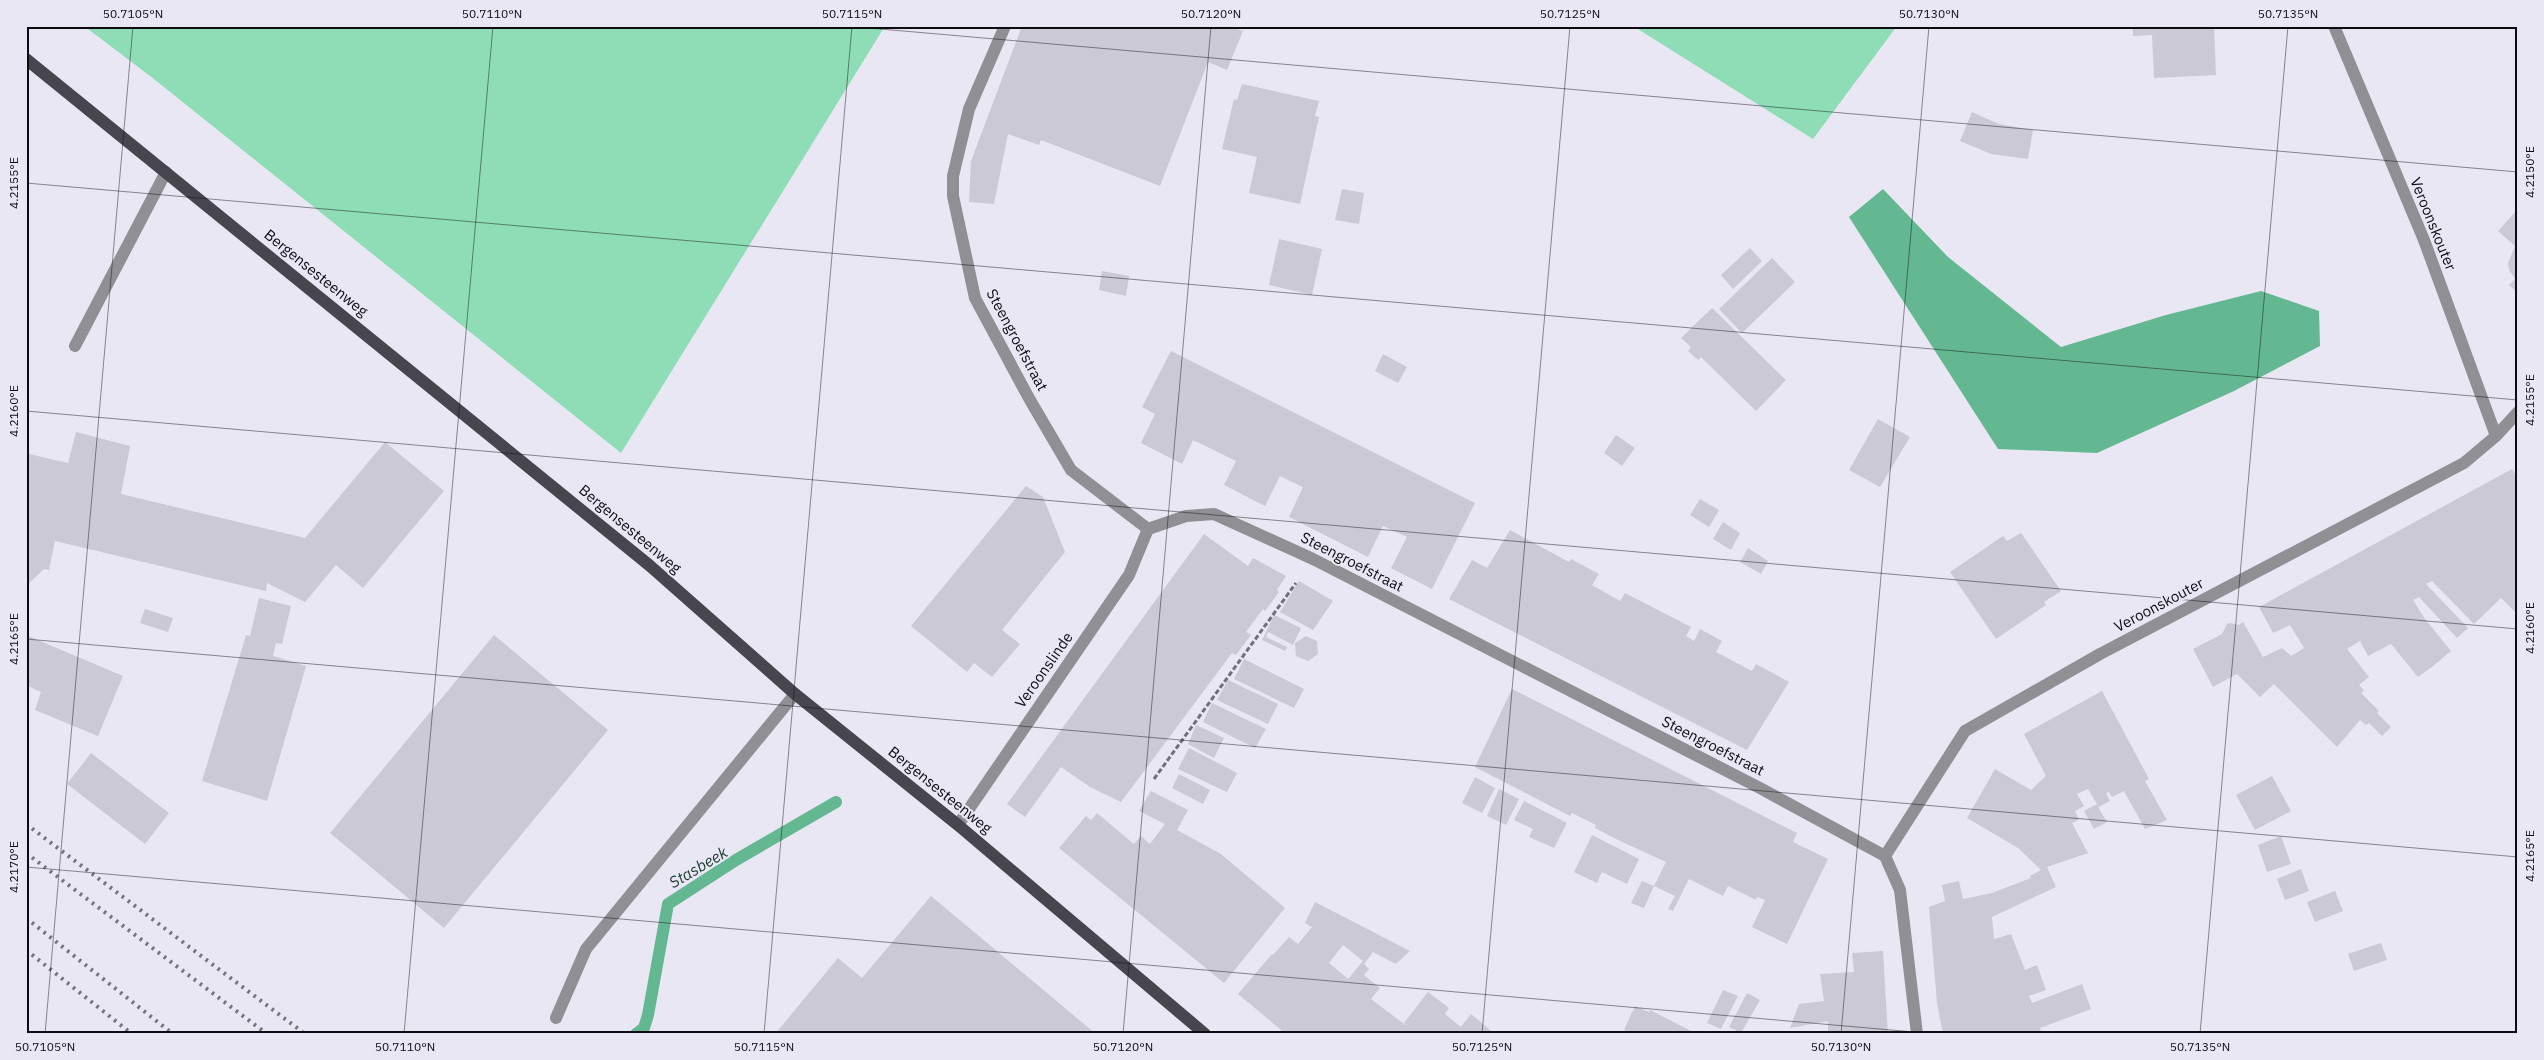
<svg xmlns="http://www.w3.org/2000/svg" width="2544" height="1060" font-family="'IBM Plex Sans',sans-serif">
<rect width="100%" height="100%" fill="#e9e7f4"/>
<!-- green -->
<path fill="#8eddb7" d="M84,26H885L621,453L154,79Z
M1633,26H1897L1813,139Z"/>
<!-- water -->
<path fill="#64b891" d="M1883,189L1948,257L2061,347L2166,315L2261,291L2319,311L2320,346L2234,391L2097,453L1998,449L1849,217Z"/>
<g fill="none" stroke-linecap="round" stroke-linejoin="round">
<!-- stream -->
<path stroke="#64b891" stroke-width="12" d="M636,1034L644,1028L648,1015L668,904L736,860L836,802"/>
</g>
<!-- building -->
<path fill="#cbc9d5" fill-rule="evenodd" d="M1022,26H1229L1243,31L1227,70L1208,62L1160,186L1041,140L1039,145L1008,134L994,204L969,202L971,161Z
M2133,26H2214L2216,75L2154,78L2152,35L2133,36Z
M1242,84L1319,101L1315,116L1319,117L1300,204L1249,193L1257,157L1222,149L1234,99L1237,100Z
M1972,112L1999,124L2033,130L2028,159L1991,154L1960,141Z
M1342,189L1364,193L1359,224L1335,220Z
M2518,209V298L2515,296L2516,291L2509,285L2515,279L2509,270L2508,263L2515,246L2498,231Z
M1279,239L1322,249L1312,295L1269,285Z
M1750,248L1762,261L1733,289L1721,275Z
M1772,258L1795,282L1742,333L1719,309Z
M1102,271L1129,276L1126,296L1099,290Z
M1712,308L1786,380L1756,411L1701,357L1698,360L1688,351L1691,347L1681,338Z
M1171,351L1475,503L1432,589L1391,568L1407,537L1383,526L1368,557L1289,517L1303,487L1292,482L1280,476L1265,506L1224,485L1236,461L1193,440L1182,464L1141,443L1155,414L1142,407Z
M1383,354L1407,367L1398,383L1375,371Z
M1878,419L1910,437L1880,487L1849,470Z
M76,432L130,446L121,494L305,538L385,442L444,491L363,588L336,565L305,602L267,583L266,591L55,541L49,570L44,569L26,586V459L29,454L68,463Z
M1616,435L1635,448L1622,466L1604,453Z
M2512,469L2518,479V615L2501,598L2474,624L2432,581L2426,584L2468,628L2457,638L2419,597L2413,600L2425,619L2451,651L2433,666L2418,677L2391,644L2368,656L2360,641L2347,649L2369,677L2359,685L2364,690L2361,693L2379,711L2377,713L2391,727L2382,736L2369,723L2366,725L2360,720L2337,747L2274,684L2260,697L2237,674L2213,687L2193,649L2222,634L2227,624L2230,623L2239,625L2243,622L2263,657L2282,648L2291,656L2304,648L2290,625L2273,633L2259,607Z
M1026,486L1043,497L1065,552L1002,630L1020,644L992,677L974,663L967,672L911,626Z
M1700,499L1719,510L1709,527L1690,515Z
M1723,522L1740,533L1731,550L1713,539Z
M1510,530L1569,562L1571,559L1599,574L1592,585L1620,601L1625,593L1691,627L1686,636L1694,641L1700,629L1722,641L1716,652L1752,671L1756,664L1789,682L1747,750L1449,599L1472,560L1487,568Z
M2021,533L2061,591L2044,602L2046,605L1996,639L1950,572L2003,536L2007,541Z
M1204,534L1248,566L1253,558L1286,576L1277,590L1279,592L1265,611L1263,609L1246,632L1251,635L1236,655L1232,653L1121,802L1090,787L1061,767L1025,817L1007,804Z
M1748,548L1768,561L1761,574L1740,562Z
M1299,581L1333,601L1313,630L1280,612Z
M259,598L291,606L282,644L276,643L273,656L306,666L267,801L202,781L246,635L250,636Z
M145,609L173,618L168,632L140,623Z
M1274,615L1301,628L1293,645L1268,632L1266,637L1287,647L1285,651L1262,640Z
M26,635L123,676L98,736L35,710L41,692L26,685Z
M494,635L608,730L444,928L330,833Z
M1306,636L1317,641L1318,654L1308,661L1296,656L1295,643Z
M1244,659L1304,689L1294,708L1234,679Z
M1228,680L1278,704L1268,724L1217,700Z
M1512,689L1797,833L1793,842L1828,859L1787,944L1752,927L1765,900L1757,897L1756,900L1728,886L1723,896L1689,879L1673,911L1668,909L1675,896L1654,886L1666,862L1618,840L1595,828L1596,825L1572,813L1570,816L1475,767Z
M2102,691L2149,779L2145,781L2167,820L2145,829L2124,791L2112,797L2109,792L2106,793L2110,801L2098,807L2107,822L2094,829L2084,811L2097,804L2088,789L2077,794L2084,806L2075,811L2079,820L2072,823L2088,853L2047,867L2056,887L1992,917L1994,939L2011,934L2025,970L2037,965L2046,990L2029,996L2032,1003L2082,984L2091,1009L2040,1028L2042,1034H1943L1937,1003L1929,907L1945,901L1942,885L1959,881L1963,899L1992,893L2031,878L2030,876L2041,870L2018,848L1967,818L1995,769L2031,790L2046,776L2024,734Z
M1212,703L1266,729L1255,748L1203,722Z
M1196,725L1224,738L1214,758L1188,744Z
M1189,748L1237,773L1227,792L1178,769Z
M91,753L169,813L145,844L67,784Z
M1179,774L1210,790L1203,804L1172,788Z
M2272,776L2291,811L2255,830L2236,795Z
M1475,777L1495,788L1482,813L1462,803Z
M1499,789L1519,799L1506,825L1487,816Z
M1151,791L1188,810L1177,830L1221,854L1285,908L1224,983L1059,848L1086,816L1091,820L1097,813L1134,844L1141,836L1150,844L1165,824L1139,811Z
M1524,801L1567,823L1554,848L1529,837L1533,829L1514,820Z
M1592,835L1639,859L1627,884L1602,872L1597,883L1574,872Z
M2281,836L2291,864L2267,872L2258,845Z
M2301,869L2309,891L2285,900L2277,879Z
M1642,881L1654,886L1644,908L1631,903Z
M2335,891L2343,911L2315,922L2307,902Z
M931,896L1096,1034H775L838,958L862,978Z
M1315,902L1410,951L1396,964L1373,952L1364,964L1369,969L1364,975L1380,988L1371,999L1408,1027L1404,1023L1428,992L1449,1008L1445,1014L1461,1027L1471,1014L1495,1034H1286L1238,994L1272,954L1273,955L1289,937L1298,944L1312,927L1305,923ZM1343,945L1363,961L1348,979L1329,963Z
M2381,943L2387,960L2354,971L2348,954Z
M1883,951L1888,1034H1828V1021L1790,1028L1799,1004L1824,1001L1820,974L1854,972L1852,953Z
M1723,990L1738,996L1721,1029L1707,1023Z
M1747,993L1760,1000L1741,1033L1729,1027Z
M1635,1006L1649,1012L1650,1010L1697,1034H1631L1624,1030Z"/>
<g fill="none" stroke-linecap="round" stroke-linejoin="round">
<!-- path -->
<path stroke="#716f78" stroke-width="3" stroke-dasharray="5 2.5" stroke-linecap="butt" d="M1154,779L1296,583"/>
<!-- lane -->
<path stroke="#8f8f94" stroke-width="12" d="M75,346L166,172
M556,1018L586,949L795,694"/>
<!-- street -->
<path stroke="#8f8f94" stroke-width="12" d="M1005,26L969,109L953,176V196L975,298L1030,400L1071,470L1148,529
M2334,26L2424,240L2496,436
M1148,529L1186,516L1214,514L1313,559L1758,787L1885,856L1900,890L1917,1034
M958,825L1129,575L1148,529
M1885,856L1965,731L2100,654L2464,463L2496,436L2518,412"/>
<!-- primary -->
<path stroke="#47464f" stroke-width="12" d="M26,59L649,565L795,694L958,825L1205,1034"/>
<!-- rail -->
<path stroke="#75737c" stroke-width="4" stroke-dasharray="2.5 5" stroke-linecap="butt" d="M26,824L305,1034
M26,853L267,1034
M26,918L173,1034
M26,950L132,1034"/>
</g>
<!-- ticks -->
<path fill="none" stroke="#0d0c10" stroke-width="1" stroke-opacity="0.45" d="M846,26L2518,172M26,183L2518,400M26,411L2518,629M26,639L2518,857M26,867L1937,1034M45,1034L133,26M404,1034L493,26M764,1034L852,26M1123,1034L1211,26M1482,1034L1570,26M1841,1034L1929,26M2200,1034L2288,26"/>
<g text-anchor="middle" stroke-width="4" stroke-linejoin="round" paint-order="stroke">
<!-- street labels -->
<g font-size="15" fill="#0d0c10" stroke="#e9e7f4">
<text transform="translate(2433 224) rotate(68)" y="5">Veroonskouter</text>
<text transform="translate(316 273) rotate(39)" y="5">Bergensesteenweg</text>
<text transform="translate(1017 340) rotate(62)" y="5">Steengroefstraat</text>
<text transform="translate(630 529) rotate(40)" y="5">Bergensesteenweg</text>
<text transform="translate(1352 562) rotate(27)" y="5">Steengroefstraat</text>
<text transform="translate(2159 605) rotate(-28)" y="5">Veroonskouter</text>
<text transform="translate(1044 670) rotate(-55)" y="5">Veroonslinde</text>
<text transform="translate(1713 746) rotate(27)" y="5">Steengroefstraat</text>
<text transform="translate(940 790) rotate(39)" y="5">Bergensesteenweg</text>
</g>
<!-- water labels -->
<g font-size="16" font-style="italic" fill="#1a3e2e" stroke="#e9e7f4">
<text transform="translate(698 867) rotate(-31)" y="6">Stasbeek</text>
</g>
</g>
<!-- border -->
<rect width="2544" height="1060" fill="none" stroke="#e9e7f4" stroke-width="55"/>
<rect x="28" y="28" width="2488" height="1004" fill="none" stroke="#0d0c10" stroke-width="2"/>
<g font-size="12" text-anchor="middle" fill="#0d0c10">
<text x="133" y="18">50.7105°N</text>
<text x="492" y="18">50.7110°N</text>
<text x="852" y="18">50.7115°N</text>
<text x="1211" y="18">50.7120°N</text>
<text x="1570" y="18">50.7125°N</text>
<text x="1929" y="18">50.7130°N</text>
<text x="2288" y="18">50.7135°N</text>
<text transform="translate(2530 172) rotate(-90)" y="4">4.2150°E</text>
<text transform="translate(14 183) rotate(-90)" y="4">4.2155°E</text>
<text transform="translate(2530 400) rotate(-90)" y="4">4.2155°E</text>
<text transform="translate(14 411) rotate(-90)" y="4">4.2160°E</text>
<text transform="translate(2530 628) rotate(-90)" y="4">4.2160°E</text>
<text transform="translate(14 639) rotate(-90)" y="4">4.2165°E</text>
<text transform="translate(2530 856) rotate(-90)" y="4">4.2165°E</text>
<text transform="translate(14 867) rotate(-90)" y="4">4.2170°E</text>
<text x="45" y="1051">50.7105°N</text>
<text x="405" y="1051">50.7110°N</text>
<text x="764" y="1051">50.7115°N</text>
<text x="1123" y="1051">50.7120°N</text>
<text x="1482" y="1051">50.7125°N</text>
<text x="1841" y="1051">50.7130°N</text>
<text x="2200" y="1051">50.7135°N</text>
</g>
</svg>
